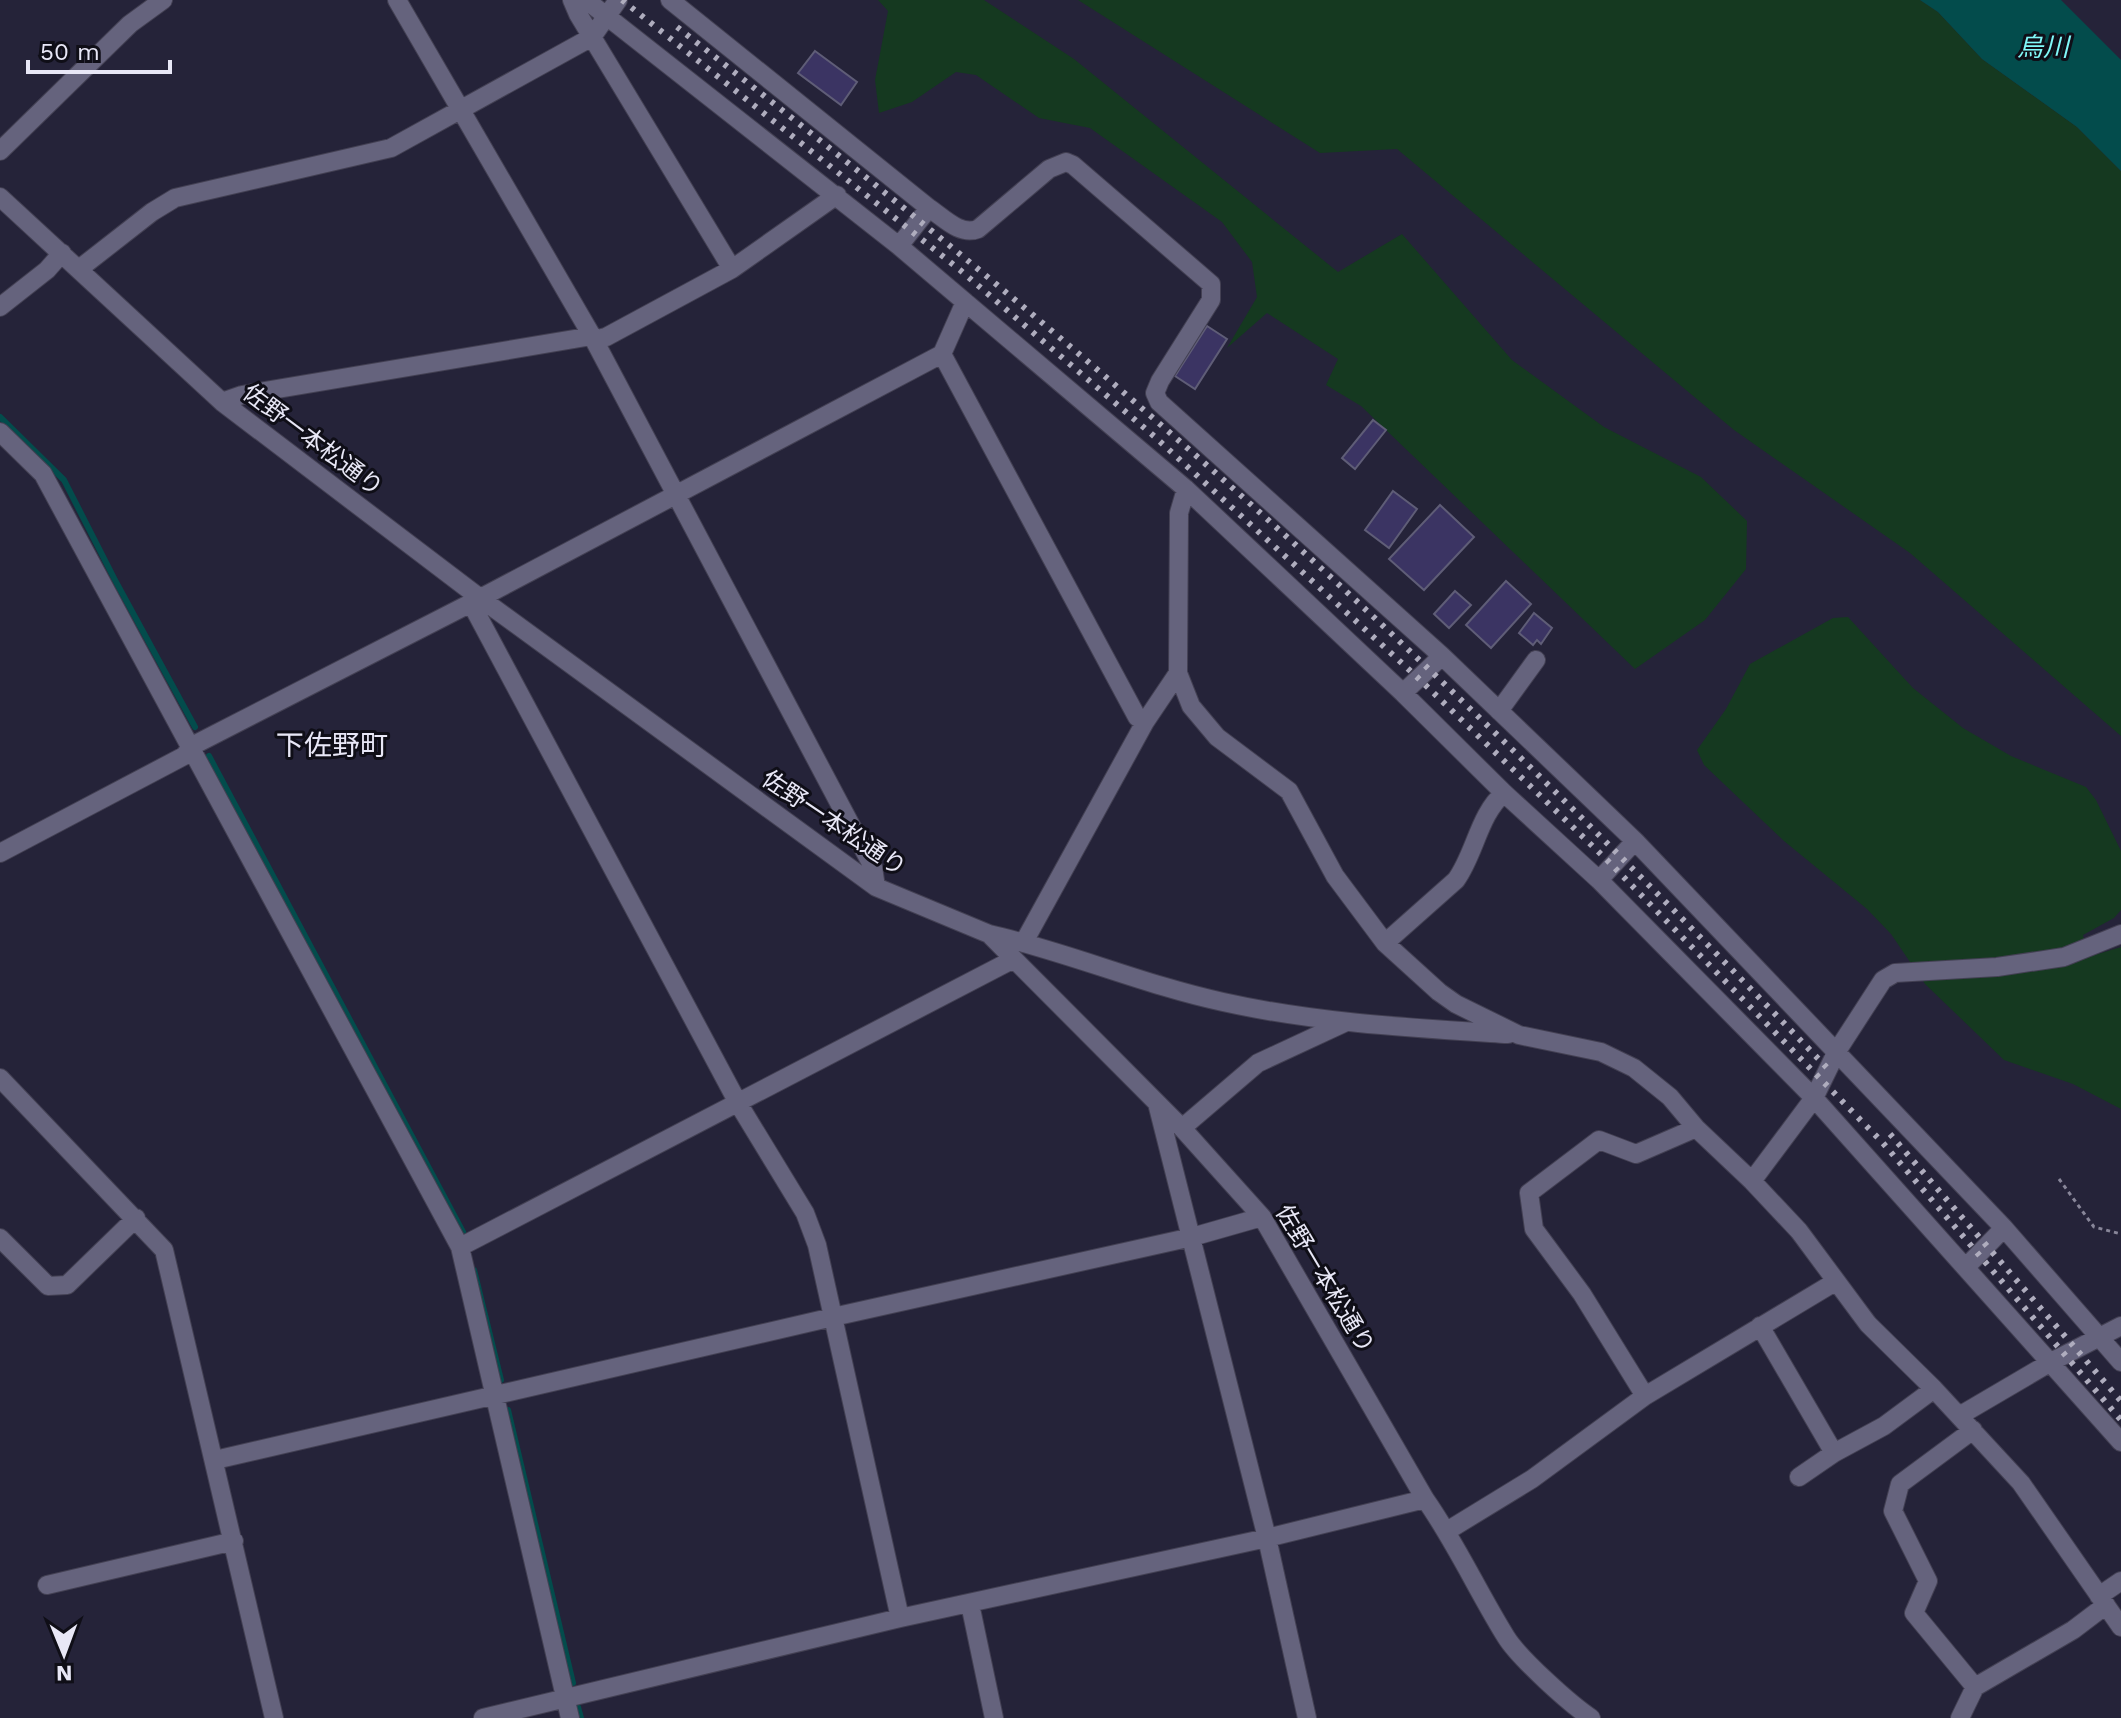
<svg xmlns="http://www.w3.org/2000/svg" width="2121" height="1718" font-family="'Work Sans','Noto Sans JP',sans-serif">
<rect width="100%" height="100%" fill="#252339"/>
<!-- green -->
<path fill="#153920" d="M878,0H984L1074,59L1338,272L1402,234L1512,360L1604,427L1701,477L1747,521L1746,569L1705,620L1635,669L1361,406L1326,385L1338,359L1267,313L1227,348L1257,297L1252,262L1222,222L1090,128L1039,118L976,75L956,72L912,102L879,113L875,80L888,11Z
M1078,0H1920L1938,12L1982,59L2077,127L2121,171V736L1910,553L1734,430L1397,149L1320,153Z
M1848,617L1913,688L1963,728L2011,756L2086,787L2096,800L2121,851V910L2114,918L2083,935L2088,957L2121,947V1109L2073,1084L2004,1060L1925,984L1891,934L1867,909L1784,841L1704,765L1697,750L1726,709L1750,664L1833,618Z"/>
<!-- water -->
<path fill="#034c4c" d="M1920,0H2061L2121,60V171L2077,127L1982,59L1938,12Z"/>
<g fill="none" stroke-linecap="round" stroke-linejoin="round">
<!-- stream -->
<path stroke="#034c4c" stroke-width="6" d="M0,417L64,480L116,582L195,727
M209,756L463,1232
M474,1270L501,1380
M508,1410L573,1683
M578,1707L581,1718"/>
</g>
<!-- building -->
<path fill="#3b3463" stroke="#5f5d77" stroke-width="2" d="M815,51L857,82L841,105L798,73Z
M1207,326L1227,339L1195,389L1175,376Z
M1373,420L1386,430L1355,469L1342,458Z
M1393,491L1417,509L1389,548L1365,530Z
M1440,505L1474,537L1424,590L1389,559Z
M1506,581L1531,604L1491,648L1466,625Z
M1455,591L1471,605L1449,628L1434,614Z
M1534,613L1552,628L1541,644L1537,640L1533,645L1519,633Z"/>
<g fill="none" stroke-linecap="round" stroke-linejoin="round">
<!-- minor casing -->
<g stroke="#434053" stroke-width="20">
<path id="minor" d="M397,0L592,336L873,867L876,887
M572,0L578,14L732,269
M586,0L899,246L1186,489L1403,693L1504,793L1599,880L1814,1098L2121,1442
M670,0L929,208C944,218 960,236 978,229L1049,169L1066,162L1073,165L1211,284V300L1160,381L1155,393L1159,402L1442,656L1635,841L2004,1228L2121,1362
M0,151L130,24L163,0
M0,197L222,402L480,598L876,887L989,934L1182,1128L1262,1217L1425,1499C1456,1543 1478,1592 1506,1637C1519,1658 1570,1704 1591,1718
M899,246L929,208
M79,269L152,212L175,198L391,148L592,37L618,0
M0,307L47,270L62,253
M594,340L606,337L732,269L837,195
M942,354L1137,717L1145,722
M222,402L242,395L592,336
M0,432L43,474L460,1247L570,1718
M1186,489L1179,513L1178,673L1191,706L1217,737L1289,791L1335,876L1385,943L1439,992L1456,1004L1519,1035L1601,1052L1634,1068L1670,1097L1696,1128L1752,1181L1799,1231L1868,1324L1934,1389L2021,1483L2121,1627
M471,603L738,1103L805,1213L817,1245L900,1618
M1403,693L1442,656
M1499,711L1536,660
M0,853L184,756L192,746L471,603L942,354L965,302
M1599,880L1635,841
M989,934C1068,952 1144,985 1223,1002C1317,1023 1413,1028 1508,1034
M1024,942L1145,722L1178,673
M1385,943L1456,880C1475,854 1479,814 1504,793
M0,1078L164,1250L274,1718
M1158,1107L1267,1538L1307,1718
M1182,1128L1258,1063L1344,1023
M1752,1181L1814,1098L1837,1051L1883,980L1895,973L1997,967L2064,957L2121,934
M0,1238L48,1286L67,1285L136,1218
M460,1247L1012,960
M1967,1266L2004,1228
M1760,1326L1834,1453
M1645,1396L1582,1294L1534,1229L1529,1193L1599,1140L1636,1154L1696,1128
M1959,1416L2051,1362L2121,1326
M1973,1430L1900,1484L1893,1511L1928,1581L1914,1613L1975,1687
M215,1460L833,1317L1192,1237L1262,1217
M1799,1477L1834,1453L1884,1426L1934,1389
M1447,1531L1532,1479L1645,1396L1835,1282
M47,1585L234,1541
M2099,1596L2121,1581
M970,1604L994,1718
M483,1718L900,1618L1267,1538L1425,1499
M1960,1718L1975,1687L2073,1630L2106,1605"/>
</g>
<!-- path -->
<path stroke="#888699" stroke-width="3" stroke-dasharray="4 4" stroke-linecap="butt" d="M2059,1179L2094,1227L2121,1234"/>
<!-- minor -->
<use href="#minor" stroke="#65637d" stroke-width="18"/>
<!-- rail -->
<path stroke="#afadbe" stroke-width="6" stroke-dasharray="4 8" stroke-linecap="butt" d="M622,0L960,270L1155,437L1417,677L1607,860L1882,1142L2121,1420
M677,27C841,156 1004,287 1161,425C1396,629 1617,849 1832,1073
M1890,1134L2121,1401"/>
</g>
<g text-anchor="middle" stroke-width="6" stroke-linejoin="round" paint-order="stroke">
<!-- street labels -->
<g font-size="24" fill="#e8e7f6" stroke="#0f0e17">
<text transform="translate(313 440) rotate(37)" y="8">佐野一本松通り</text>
<text transform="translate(834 823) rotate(34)" y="8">佐野一本松通り</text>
<text transform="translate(1325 1279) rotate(59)" y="8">佐野一本松通り</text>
</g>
<!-- water labels -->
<g font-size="26" font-style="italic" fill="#81f9f9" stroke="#0f0e17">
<text x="2043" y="56">烏川</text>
</g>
<!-- quarter labels -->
<g font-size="28" fill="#e8e7f6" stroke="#0f0e17">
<text x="332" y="755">下佐野町</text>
</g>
</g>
<!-- north arrow -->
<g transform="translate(64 1654) rotate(179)" stroke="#0f0e17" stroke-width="6" paint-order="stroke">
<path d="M0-6L14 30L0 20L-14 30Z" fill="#e8e7f6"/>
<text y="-12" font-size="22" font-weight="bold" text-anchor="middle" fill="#e8e7f6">N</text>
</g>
<!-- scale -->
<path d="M28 60v12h142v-12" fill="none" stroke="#e8e7f6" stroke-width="4"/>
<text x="40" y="60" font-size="24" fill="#e8e7f6" stroke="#0f0e17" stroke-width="6" paint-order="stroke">50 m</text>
</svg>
